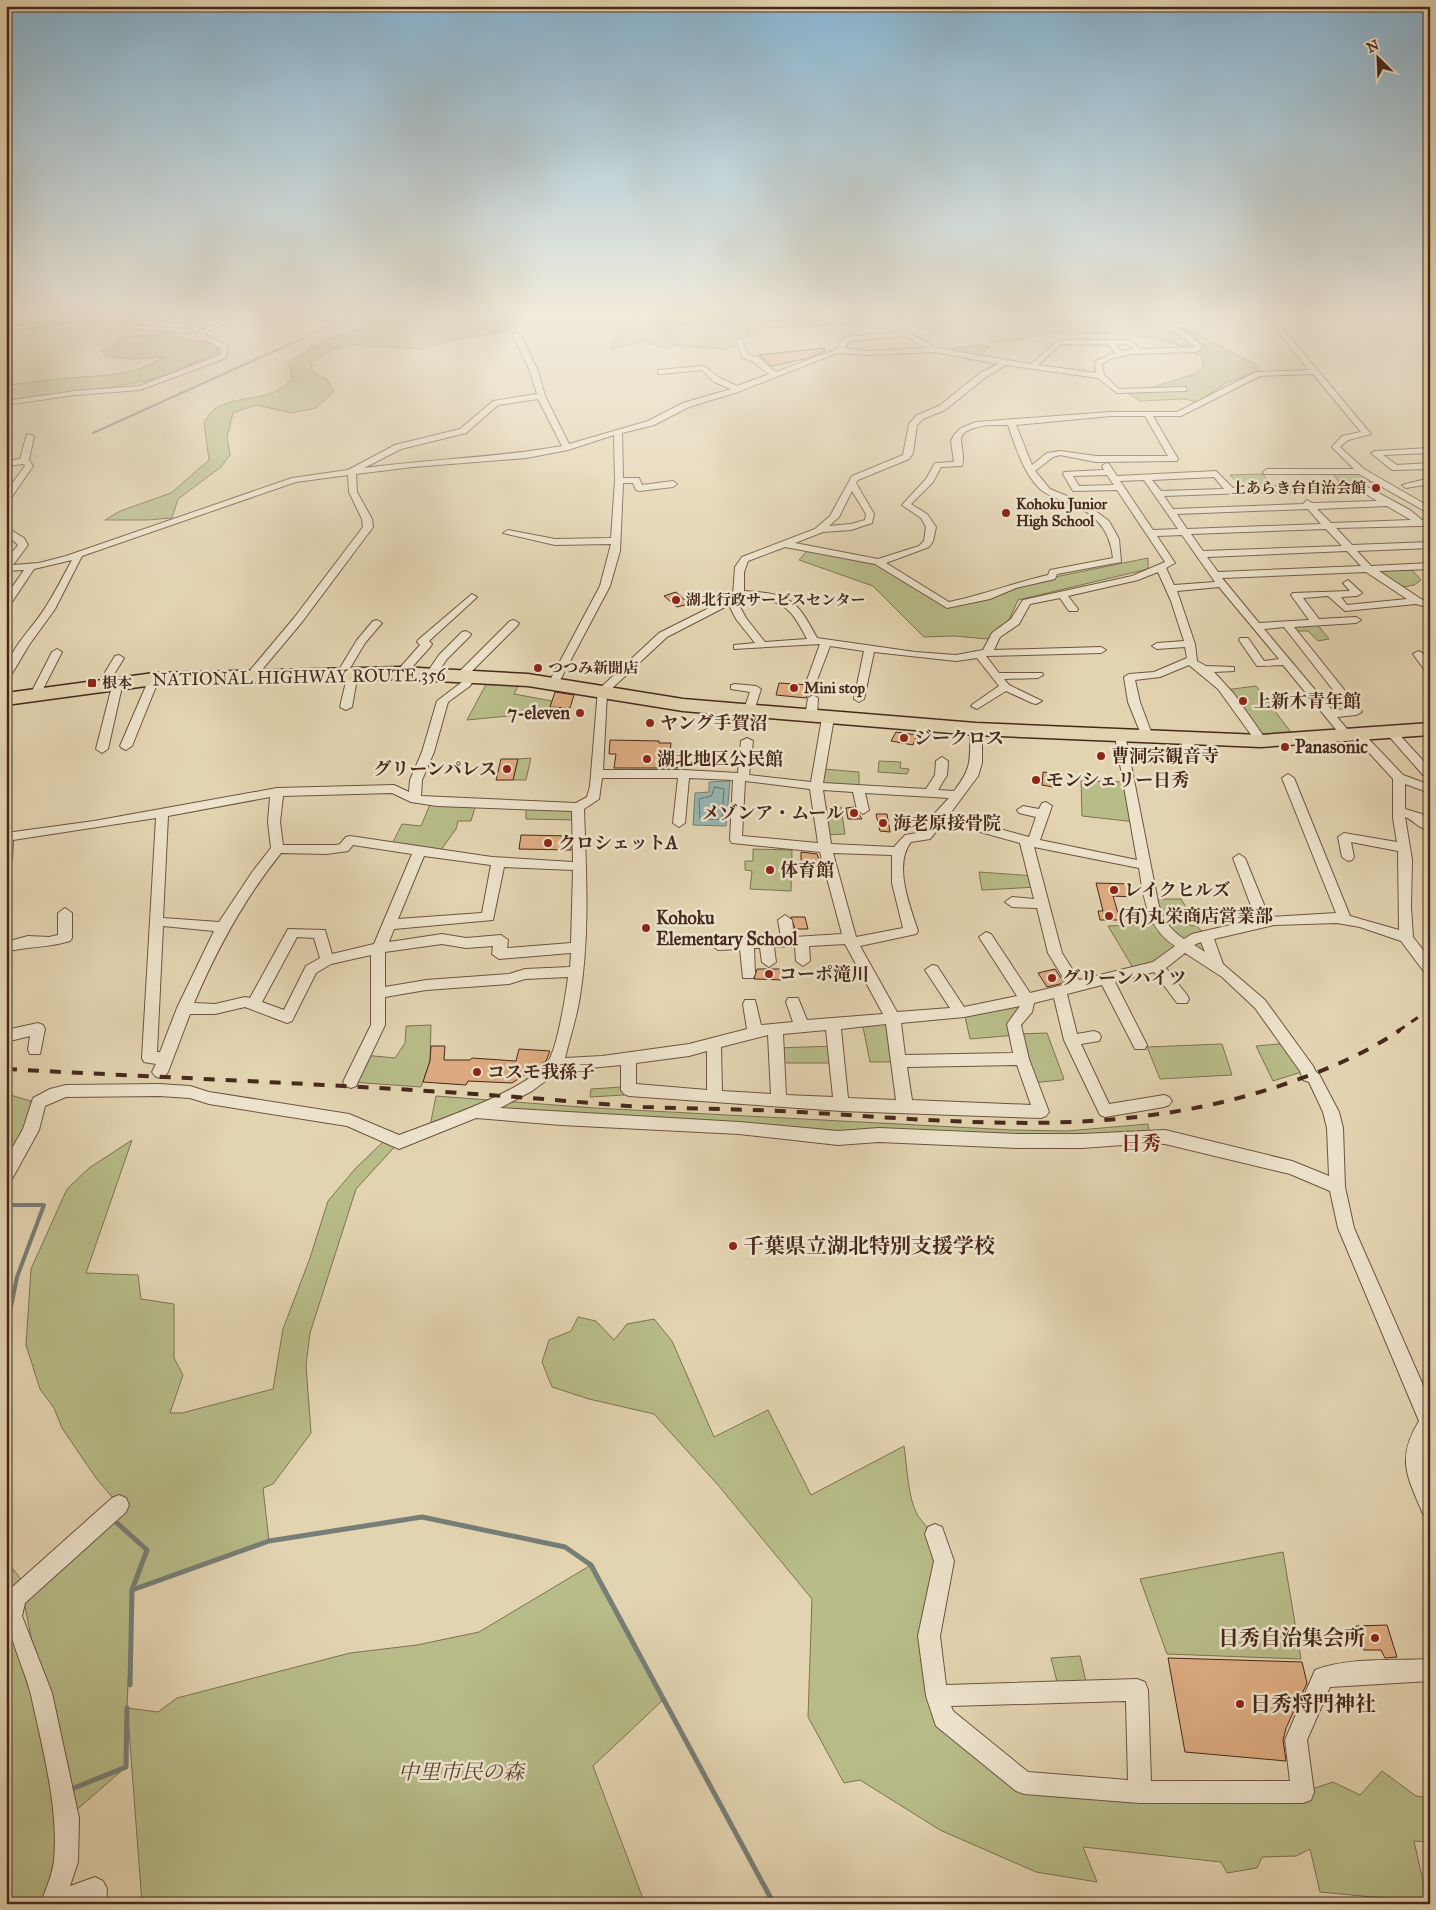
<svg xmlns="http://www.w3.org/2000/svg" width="1436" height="1910" font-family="'IM FELL Great Primer','Noto Serif JP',serif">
<rect width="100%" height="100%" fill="#e3d4b1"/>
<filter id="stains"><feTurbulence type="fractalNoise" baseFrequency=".004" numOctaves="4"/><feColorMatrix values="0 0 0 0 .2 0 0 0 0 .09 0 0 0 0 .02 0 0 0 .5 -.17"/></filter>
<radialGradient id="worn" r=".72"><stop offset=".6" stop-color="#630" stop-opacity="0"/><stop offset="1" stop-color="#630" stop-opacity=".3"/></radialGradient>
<!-- green -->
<path fill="#b7bc89" stroke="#7f7252" d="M482,317H525L510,329L486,335L457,339L421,349L355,345L334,349L311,362L312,372L327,379L334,391L316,408L292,413L256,405L233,413L227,437L230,455L221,467L178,499L172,518L148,520H105L120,511L171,493L209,460L204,423C207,418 211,411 216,408C243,393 269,404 292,379L289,363C335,330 368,324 425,321C443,320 465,323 482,317Z
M636,317C642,317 649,316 656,317C672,319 702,334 715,317H850L848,323L792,328L762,327L749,334L740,345L722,349L678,345L668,349L643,341L610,349L618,337L616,323Z
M987,317H1140L1186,329L1255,364L1261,371L1228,382L1197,402L1184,399L1140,401L1129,394L1195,374L1204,366L1202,357L1178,345L1145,337L1118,334L1060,332L1003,342H995L968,322Z
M173,334C189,344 200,337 218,347L217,353L159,378L113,387L6,400V385C32,383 58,378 83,377C115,375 136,374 164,357L130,359L107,357L102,351L113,345L120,337Z
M979,344L989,347L978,359L945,353C961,344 963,349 979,344Z
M1361,471L1374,482H1362V485H1342L1331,472Z
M1263,474L1273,488L1245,490L1230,475Z
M808,550L883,565L945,603L962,604L1040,580L1148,558V569L1018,600L1009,620L996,629L988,639L954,636L924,637L873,586L799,560Z
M1412,570L1421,580L1414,585L1399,588L1374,571Z
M1317,624L1329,639L1318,641L1308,631H1296L1291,625Z
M490,677L521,680L514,694L552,701L550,712L467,720Z
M1256,686L1296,739L1261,741L1225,690Z
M531,758L526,780H513L518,759Z
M879,761L901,762L900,768L909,769L907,774L878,772Z
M823,769L859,772V789L816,786Z
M1081,781L1128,782L1136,822L1082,816Z
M431,802L476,804L471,821H458L456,829L438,854L391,846L402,824L421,826Z
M526,806L578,807V820L526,819Z
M841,807L845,834L823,835L819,808Z
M753,849L792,850L791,891L750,889L752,871L745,870V861H753Z
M979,872L1035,876L1038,887L982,890Z
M1150,899H1181L1186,907L1183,910L1191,926H1197L1206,936L1217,966L1184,946L1135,971L1108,926L1159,924Z
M1027,999L1017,1034L1047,1033L1064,1079L1062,1080L1031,1083L1017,1035L970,1039L964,1012Z
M893,1019L892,1062H870L862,1022Z
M431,1025L430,1061L421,1087L351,1082L364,1055L395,1058L405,1043L406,1026Z
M1289,1043L1308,1070L1273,1081L1256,1046Z
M1222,1044L1232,1075L1160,1079L1147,1047Z
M835,1046L837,1063H777L776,1048Z
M622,1087L624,1095L590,1097L591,1089Z
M7,1094L31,1101L30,1112L15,1150L6,1151Z
M436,1096L594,1108L1012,1130L1067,1131L1148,1124L1150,1136L1017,1141L475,1112L429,1131Z
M387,1138L399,1142L356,1189L310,1333L306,1365L311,1433L273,1484L263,1488L269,1541L132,1590L127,1708L158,1712L177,1698L350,1653L417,1645L479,1632L591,1565L664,1699L593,1766L645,1904H142L128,1716L126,1767L67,1818L53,1904H6V1560L27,1587L16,1597L54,1755L24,1601L119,1505L96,1478L62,1428L54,1408L40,1389L26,1345L31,1269L67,1189L89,1168L132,1140L86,1273L138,1275L141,1299L174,1304V1358L183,1375L170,1413H182L273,1389L283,1329L310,1258L328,1201L355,1169Z
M578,1317L596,1321L614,1340L627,1324L654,1319L672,1341L714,1437L768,1410L811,1495L904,1446C907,1465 908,1500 918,1516C925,1526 934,1533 940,1544L929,1636L937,1696L1024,1783L1303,1792L1333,1782L1360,1795L1382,1771L1416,1796L1430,1798V1842L1414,1841L1428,1904H1401L1394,1899L1320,1892L1310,1849L1296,1856L1262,1857L1257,1868L1227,1873L1221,1862L1083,1847L1097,1882L1036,1872L940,1830L860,1780L844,1783L808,1717L812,1599L718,1485L654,1414L589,1399L552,1387L542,1362L549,1340L571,1331Z
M1283,1552L1301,1659L1167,1654L1140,1579Z
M1080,1656L1087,1686H1058L1051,1658Z"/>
<!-- water -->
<path fill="#96b7b2" stroke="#767e76" d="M730,781L726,826L693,825L695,793L709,792V782Z"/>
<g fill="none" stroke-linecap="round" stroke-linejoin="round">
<!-- shore -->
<path stroke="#6e7067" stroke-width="1" d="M715,787L724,789L722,819L700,820L699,799L711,796Z"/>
<!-- stream-far2 -->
<path stroke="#767e76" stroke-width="2" d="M93,433L350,317"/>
<!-- stream-far1 -->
<path stroke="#767e76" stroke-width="4" d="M6,1332L17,1277L44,1205H11"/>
<!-- stream -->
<path stroke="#767e76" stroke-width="5" d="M117,1523L147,1550L132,1590L130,1685
M132,1590L269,1541L422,1517L565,1547L591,1565L774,1904
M74,1788L126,1767L127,1708"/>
</g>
<!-- building -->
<path fill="#dfad83" stroke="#47291c" d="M825,348V351L809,358L772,366L759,355Z
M676,592L689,604L677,607L664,596Z
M779,683L810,685L807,696L806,698L776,695Z
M555,692L574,695L570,708L550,707Z
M896,732L917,735L913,745L891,741Z
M610,740L659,741V743H671L670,753H679L678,768H614L616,754H609Z
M501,759H518L513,780H496Z
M1043,772L1053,773V787L1042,785Z
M854,807L862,819H848L846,808Z
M876,814H887L890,832L880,831Z
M521,835L571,836V850L519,849Z
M801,852L817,854L820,862H801Z
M1096,883L1130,884L1133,897L1113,896L1120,920H1100L1098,911H1103Z
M791,917H805L808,929H795Z
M757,969H783L785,980L754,979Z
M1055,969L1064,983L1047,987L1038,973Z
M431,1046H445L444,1060H470L472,1058L516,1061L519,1049L550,1051L546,1061L512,1083L468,1081L466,1085L423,1082L430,1061Z
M1387,1625L1397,1657L1385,1658L1381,1650H1364L1356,1626Z
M1168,1658L1302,1662L1307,1683L1286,1728L1283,1740L1286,1761L1185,1752Z"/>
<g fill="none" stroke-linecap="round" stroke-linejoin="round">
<!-- street casing -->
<g stroke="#6e5441" stroke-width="2">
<path id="street" d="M82,317H100L6,332V328Z
M162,317H179L150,323L147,321Z
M228,317H236L204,334L228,346L226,358L140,390L75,395L6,405V401L75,391L139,386L220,355L221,349L195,334Z
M936,317H953L938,321L911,334L937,348L1031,364L1059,340H1130L1140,349L1195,347L1179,335L1142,317C1161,317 1190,332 1203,347L1196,352L1131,354L1110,359L1102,364L1104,375L1119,389L1186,387V391H1183L1117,393L1098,378L1006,365L986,377L945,410L923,419L917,425L913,453L909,459L858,480L856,483L874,514L872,523L851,530L823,532L795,543L878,559L919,546L924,541L926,527L921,518L902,505L926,479L935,463L954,462L951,441L954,435L961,428L976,422L1110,412H1177L1256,372L1309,370L1266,317H1273L1371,434L1348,440L1340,447L1364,469L1430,507V514L1359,474H1264L1263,472L1267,469H1354L1332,447L1342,436L1361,432L1313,374L1260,376L1181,416H1153L1178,459L1177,461L1096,462L1060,455L1053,457L1035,471L1050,489L1086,504L1109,521L1119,539L1121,562L1057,574L1055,579L1016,588L990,599L947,608L875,564L785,547L748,561L744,572V591C789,594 796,598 817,638L915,652L956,655L983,650L992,633L1011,619L1023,600L1132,576L1165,562L1117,490L1073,491L1063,474L1064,472L1104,470L1102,466L1106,463L1109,464L1117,476L1216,471L1233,488L1360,483L1410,510L1422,520L1430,519V525L1420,526L1336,528L1352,545L1430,542V548L1357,551L1371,566L1430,563V569L1379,571L1421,599L1430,602V608L1416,604L1345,611L1328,596L1303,598L1319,619L1356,617L1361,620L1356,623L1294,627L1362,712L1356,715L1337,717L1353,736L1351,738H1343L1283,665L1257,666L1239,640L1240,638H1248L1264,661L1279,659L1219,587L1177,591L1195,644L1197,661L1206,666L1234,667V671L1214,672L1234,694L1267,741L1261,744L1257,743L1218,689L1189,665L1160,677L1135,680L1140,702L1153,737L1147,740L1143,739L1128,702L1124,677L1129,674L1154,672L1187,658L1185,647L1157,649L1152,646L1157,643L1184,641L1171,601L1158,572L1138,580L1068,596L1078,609L1077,611H1069L1060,598L1030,604L1019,624L1000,637L994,650L1101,647L1106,650L1101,653L986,656L999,673H1042L1043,675L1038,678L1004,679L1009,685L1042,701L1036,704L1032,703L1006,691L977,709L971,706L973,704L999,686L977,658L956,661L874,652L864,699L859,702L854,699L864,651L830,646L817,680L816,682H808L807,680L820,644L734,649V645L755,643L736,619L729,605L667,637L607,693L603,770H684L738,773L741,741L747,738L753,741L749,775L811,782L822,718L828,715L834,718L823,783L926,789L935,775L936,761L942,757L948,761L947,775L938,790L954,791C973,767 970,758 970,729L976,726L982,729V763L978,776L949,815L1029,837L1036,817L1019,813L1017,810L1023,806L1039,809L1042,803L1046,802L1052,806L1040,840L1137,860L1115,736L1121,733L1125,734L1158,902C1162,918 1169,929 1184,939L1192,934L1256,919L1233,858L1239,854L1245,858L1269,917L1336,913L1282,778L1288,774L1294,778L1350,916L1399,930L1398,851L1351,842L1354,857L1352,860L1348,861L1342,857L1338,837L1344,833L1397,842L1393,818V779L1353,735L1355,733H1363L1403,775L1430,785V793L1405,784V809L1422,814L1430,822V829C1420,831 1414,820 1405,817L1412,860L1411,907L1413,937L1430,959V974L1425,973L1401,941L1360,927L1337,923L1274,925L1214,939L1223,964L1265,1000L1313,1066L1316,1072L1319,1074L1339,1112L1343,1128L1345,1187L1354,1228L1430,1401V1439L1424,1455V1464L1430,1483V1517L1423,1514C1407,1476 1396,1459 1419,1421L1338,1228L1330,1191L1290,1174L1165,1144L1150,1143L1082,1148H1017L879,1142L838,1145L739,1134L561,1125L476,1118L399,1149L347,1126L209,1104L190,1098L159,1096L66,1097L45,1106L39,1130L12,1179L6,1181V1159L23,1129L33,1098L50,1089L66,1085L159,1084L190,1086L209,1092L349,1114L399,1135C436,1121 523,1092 547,1063C557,1051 566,994 568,977L525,979L509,984L426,990L385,997V1025L356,1086L351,1088L346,1086L343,1082L371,1025V955L331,964L316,973L292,1021L287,1023L245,1007L215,1014H190L168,1072L165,1076L160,1078L155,1076L152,1072L156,1064L144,1062L142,1058L156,818L13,840L12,860L6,864V833L94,821L277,788L394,785L409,792L410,780L422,752L437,701L462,682L464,678L458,677V673L510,621L514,620L519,623L518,625L471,672L476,675L470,686L448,702L434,752L422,780L421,796L576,803L587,797L590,786L598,690L659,633L733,596L735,567L742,557L815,529L830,516L852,476L903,455L909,424L917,415L939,406L980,373L998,364L935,352L868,355L837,353L738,392L689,407L654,425L622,433L623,478H639L642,485L673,481L677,484L673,487L639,491L636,490L633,483H623L620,551L610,586L558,684L553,687L548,684L600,586L611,544L555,545L503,533L508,530L555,539L611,538L615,481L614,435L568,450L526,458L413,467L356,474L357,492L372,519L373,527L302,622L255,678L251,679L246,676L247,674L294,618L363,527L362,519L349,492L348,475L296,482L82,556L55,609L29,645L10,677L6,678C6,650 31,631 45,608C55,593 63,576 72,560L34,569L10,605L6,606V596L24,570L6,571V560L18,545L6,534V527L24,538L28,545L13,565L39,563L66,556L292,478L348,470L395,445L460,429L493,401L537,394L530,371L513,335L517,333L521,335L538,371L545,396L569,444L648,421L683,403L731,389L714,382L702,370L661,374H658V370L704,366L720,378L737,386L769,374L752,361L742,358L736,339H742L748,355L758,357L776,372L837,349L843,337L905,332ZM905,336L926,348L868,351L845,348L849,341ZM1061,344L1109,345L1115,353L1095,361L1096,373L1038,365ZM1128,344L1133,349L1121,351L1116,345ZM538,399L562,446C497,458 430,459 364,468L401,449L466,433L498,405ZM1110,416H1145L1168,456H1096L1060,451L1047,453L1032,465L1016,425ZM988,425H1008C1016,448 1023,472 1040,489C1047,495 1056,498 1064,501C1092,511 1110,527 1113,558L1050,570L1048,575C1014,583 982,595 949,602L886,563L929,547L933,541L936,527L927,514L911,504L933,482L941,467L962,466C968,443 945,432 988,425ZM1107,475L1114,485L1079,486L1073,476ZM1214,477L1224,489L1161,491L1152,480ZM1144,480L1178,529L1153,530L1120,481ZM1358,489L1377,501L1312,503L1307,500L1303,504L1173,509L1164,496ZM852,491L866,514L865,520L851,524L829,526L839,517ZM1387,506L1411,520L1331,523L1317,509ZM1308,509L1321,524L1187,529L1177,514ZM1326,529L1342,546L1203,551L1191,534ZM1182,535L1215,582L1174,585L1166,568L1175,563L1157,536ZM1347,551L1361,566L1218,572L1207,557ZM1366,572L1407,599L1347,605L1341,597L1357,596L1362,593L1348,580L1343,583L1350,591L1293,593L1291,595L1309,620L1259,623L1222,578ZM743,597C782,600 789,604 807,639L765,642L746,618L737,601ZM1284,627L1348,709L1332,710L1264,629ZM602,778H678L673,823L679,827L685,823L689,778L733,780L730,840L732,843L820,852L842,934L794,937L792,920L785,915L778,920L781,937L718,940L711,945L718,950L740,949L743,978H753L755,974L754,948H760L762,962L769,967L776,962L774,947L795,946L796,961L803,966L810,961L809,946L845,944L883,1014L807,1020L798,998H788L786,1002L793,1022L761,1025L755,1000H745L743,1004L747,1029L689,1044L602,1056L565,1058C570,1037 577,1017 580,996C590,934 586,871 584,809L599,799ZM745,781L810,789L818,843L742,836ZM823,790L853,792L857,810L863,814L869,810L865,793L949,798L935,813L923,832L905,835L894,847L831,844ZM392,793L411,802L437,806L572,811L573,862L492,857L350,836L346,837L340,844L336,845H283L280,822L283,796ZM270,797L268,822L271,848L253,871L219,922L163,918L168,816ZM944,822L1020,843L1034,899L1012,897L1005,902L1012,907L1037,908L1048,953L1067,984L1030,993L991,934L986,932L979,937L1017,996L964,1007L937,966L932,965L925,970L950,1008L897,1012L860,946L916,934L918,931C910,906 893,865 911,842L930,839ZM353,845L412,854L374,944L332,954L325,930L288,929L250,998L245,997L215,1004L194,1003C217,949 244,899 281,853L327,854L348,851ZM1034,847L1139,868C1144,899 1147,928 1175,946L1153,962L1079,980L1062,953ZM833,853L892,855V883L903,928L856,937ZM424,856L491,865L482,913L398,919ZM504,867L573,870L571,943L507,948L508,940L501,935L466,938L442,934L389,942L394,929L493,920ZM163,926L214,931L177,1008L160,1052H157ZM297,937L314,938L320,958L306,966L284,1010L262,1002ZM1201,942L1205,952L1194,945ZM442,944L466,948L493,946L492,954L499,959L571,953L570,967L525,969L509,974L426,980L385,987V952ZM1185,953L1222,977L1255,1008L1300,1071L1303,1080L1309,1082L1323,1112L1327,1128L1329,1176L1292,1161L1165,1130L1082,1134H1017L879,1128L838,1131L739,1122L500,1108L532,1091L559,1071L621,1065V1090L624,1094L629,1096L841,1111L1041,1118L1046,1116L1049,1112L1029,1059L1021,1025L1032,1012L1034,1003L1054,998L1064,1040L1100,1115L1105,1117L1164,1107L1169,1105L1172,1101L1169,1097L1164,1095L1109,1104L1081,1044L1099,1041L1101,1037L1099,1033L1094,1031L1077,1034L1067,994L1102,985L1135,1049H1145L1147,1045L1115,982L1154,972L1177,1003H1187L1189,999L1187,995L1166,968ZM1020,1006L1007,1024L1013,1053L905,1055L901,1023L964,1017ZM886,1024L896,1100L848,1098L841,1029ZM826,1030L833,1097L786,1095L783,1034ZM768,1035L771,1094L722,1091L721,1047ZM707,1051V1090L636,1084V1063L689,1056ZM1017,1065L1031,1105L912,1100L907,1067Z
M127,325L189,329L193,331L189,333L125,328Z
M27,434L34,436L29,460L33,466L9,501L6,502V492L25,466L24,464L6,466V461L20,459Z
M1430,448V453L1383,455L1397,465L1430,463V469L1392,470L1371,453L1375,451Z
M1430,478V484L1406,488L1402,485Z
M472,594L477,597L475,599L429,641L432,644L431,646L405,675H397V671L420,645L417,642L418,640Z
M377,620L382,623L365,643L346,675H338L337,673L357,640L373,621Z
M466,631L471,634L470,636L447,659L435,676H427L426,674L439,655L462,632Z
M57,649L62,652L40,695L39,697H31L30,695L52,652Z
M1418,651C1428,654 1430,664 1430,673L1426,672L1413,654Z
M119,655L124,658L108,684L107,686H99L98,684L115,656Z
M353,670L358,673L352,707L346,710L340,707L348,673Z
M154,676L159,679L132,746L126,750L122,748L120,746L149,679Z
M118,679L123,682L108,749L102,753L96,749L113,682Z
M735,684L756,686L761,689L753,714H745L743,712L750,692L731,689V685Z
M813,695L818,698L817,717L811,720L805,717L808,698Z
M1391,729L1395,730L1430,768V775H1423L1387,734L1385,732Z
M1186,736L1192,739L1198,757L1196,760L1192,761L1186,757L1180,739Z
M65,908L72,913V938L70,941C48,948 28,946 6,952V942L28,936L49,937L58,935V913Z
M38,1023L43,1025L45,1029L40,1054H30L28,1050L30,1036L6,1042V1030Z
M119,1495L126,1498L129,1505L126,1512L25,1603L22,1616L52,1693L79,1818L78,1862L70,1886L95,1877L103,1881L107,1889L106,1904H41C45,1890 53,1874 54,1860C59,1809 42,1746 31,1695C23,1662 0,1625 9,1590L112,1498Z
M935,1524L942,1527L954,1561L940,1636L946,1685L1137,1679L1145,1682L1148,1690L1151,1781H1290L1285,1740L1315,1670C1348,1657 1394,1661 1430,1659V1681L1330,1687L1307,1740L1314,1792L1311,1800L1303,1803H1140L1024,1794L1016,1791L936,1726L926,1696L918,1636L934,1561L925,1534L928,1527ZM1126,1701L1128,1780L1028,1772L953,1711L951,1706Z"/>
</g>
<!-- highway casing -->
<g stroke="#47291c" stroke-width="3">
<path id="highway" d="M401,667L528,674L683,699L976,723L1261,735L1430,723V735L1261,747L976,735L683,711L528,686L401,679L154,685L6,705V693L154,673Z"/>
</g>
<!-- street -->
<use href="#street" fill="#ede3cc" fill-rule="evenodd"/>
<!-- highway -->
<use href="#highway" fill="#e3d4b1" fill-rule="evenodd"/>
<!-- rail-far1 -->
<path stroke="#47291c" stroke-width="3" stroke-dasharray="8 8" stroke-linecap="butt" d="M1398,1031L1430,1009"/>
<!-- rail -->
<path stroke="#47291c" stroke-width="4" stroke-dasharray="11 11" stroke-linecap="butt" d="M6,1069C171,1078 337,1084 502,1096C549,1099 596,1104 644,1107C696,1109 748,1109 800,1112C968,1122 1121,1140 1285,1084C1324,1071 1365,1054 1400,1030"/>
</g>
<!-- sky -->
<linearGradient id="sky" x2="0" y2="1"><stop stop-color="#87b5d2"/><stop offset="0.54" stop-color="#f2ecdc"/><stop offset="1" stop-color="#f2ecdc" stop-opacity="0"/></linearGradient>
<rect width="1436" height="584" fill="url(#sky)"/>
<!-- markers -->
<g fill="#8f2418" stroke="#ede3cc" stroke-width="2">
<circle cx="1376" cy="488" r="5"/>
<circle cx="1006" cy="513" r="5"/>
<circle cx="676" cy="600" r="5"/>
<circle cx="538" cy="668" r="5"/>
<rect x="87" y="678" width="10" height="10" rx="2.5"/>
<circle cx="794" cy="688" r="5"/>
<circle cx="1243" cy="701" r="5"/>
<circle cx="580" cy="713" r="5"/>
<circle cx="650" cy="723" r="5"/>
<circle cx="904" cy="738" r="5"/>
<circle cx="1285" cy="747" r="5"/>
<circle cx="1101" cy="756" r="5"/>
<circle cx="647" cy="759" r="5"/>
<circle cx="507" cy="769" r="5"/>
<circle cx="1036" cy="780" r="5"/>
<circle cx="854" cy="813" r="5"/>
<circle cx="883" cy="823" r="5"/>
<circle cx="548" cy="843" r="5"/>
<circle cx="770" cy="870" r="5"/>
<circle cx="1114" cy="890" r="5"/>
<circle cx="1109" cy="916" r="5"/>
<circle cx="646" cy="928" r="5"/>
<circle cx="769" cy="974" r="5"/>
<circle cx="1052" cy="978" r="5"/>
<circle cx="477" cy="1072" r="5"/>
<circle cx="733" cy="1246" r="5"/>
<circle cx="1375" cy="1638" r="5"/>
<circle cx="1240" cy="1704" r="5"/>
</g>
<g text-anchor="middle" stroke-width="5" stroke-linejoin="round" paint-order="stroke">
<!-- far-poi labels -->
<g font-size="15" font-weight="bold" fill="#47291c" stroke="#ede3cc" text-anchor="start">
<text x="1366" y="493" text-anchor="end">上あらき台自治会館</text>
<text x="1016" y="509">Kohoku Junior<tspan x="1016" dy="17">High School</tspan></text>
<text x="686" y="605">湖北行政サービスセンター</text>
<text x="548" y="673">つつみ新聞店</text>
<text x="102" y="688">根本</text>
<text x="804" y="693">Mini stop</text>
</g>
<!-- street labels -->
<g font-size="18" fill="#47291c" stroke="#ede3cc">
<text transform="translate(299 677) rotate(-1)" y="6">NATIONAL HIGHWAY ROUTE 356</text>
</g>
<!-- poi labels -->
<g font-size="18" font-weight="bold" fill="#47291c" stroke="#ede3cc" text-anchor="start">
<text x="1253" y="707">上新木青年館</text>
<text x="570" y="719" text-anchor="end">7-eleven</text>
<text x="660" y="729">ヤング手賀沼</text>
<text x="914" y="744">ジークロス</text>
<text x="1295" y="753">Panasonic</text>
<text x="1111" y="762">曹洞宗観音寺</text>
<text x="657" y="765">湖北地区公民館</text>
<text x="497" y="775" text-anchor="end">グリーンパレス</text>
<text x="1046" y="786">モンシェリー日秀</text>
<text x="844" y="819" text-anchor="end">メゾンア・ムール</text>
<text x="893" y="829">海老原接骨院</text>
<text x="558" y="849">クロシェットA</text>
<text x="780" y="876">体育館</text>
<text x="1124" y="896">レイクヒルズ</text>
<text x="1119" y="922">(有)丸栄商店営業部</text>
<text x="656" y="924">Kohoku<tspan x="656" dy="21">Elementary School</tspan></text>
<text x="779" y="980">コーポ滝川</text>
<text x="1062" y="984">グリーンハイツ</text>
<text x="487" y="1078">コスモ我孫子</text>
</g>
<!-- quarter labels -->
<g font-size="20" font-weight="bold" fill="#7a1f14" stroke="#ede3cc">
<text x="1141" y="1150">日秀</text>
</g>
<!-- near-poi labels -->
<g font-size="21" font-weight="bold" fill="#47291c" stroke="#ede3cc" text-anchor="start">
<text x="743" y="1253">千葉県立湖北特別支援学校</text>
<text x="1365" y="1645" text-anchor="end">日秀自治集会所</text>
<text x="1250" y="1711">日秀将門神社</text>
</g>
<!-- near-park labels -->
<g font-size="21" font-style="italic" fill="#5d4632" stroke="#ede3cc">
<text x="461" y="1779">中里市民の森</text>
</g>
</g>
<!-- margin -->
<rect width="1436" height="1910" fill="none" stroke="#e3d4b1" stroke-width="25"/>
<rect x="8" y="8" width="1421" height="1895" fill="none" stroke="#47291c" stroke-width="2.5"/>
<rect x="12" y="12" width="1411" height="1885" fill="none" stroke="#47291c"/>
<!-- north arrow -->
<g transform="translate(1378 58) rotate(336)" stroke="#ede3cc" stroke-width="4" paint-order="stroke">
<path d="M0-4L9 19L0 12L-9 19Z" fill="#47291c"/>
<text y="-8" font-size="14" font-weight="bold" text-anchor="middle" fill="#47291c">N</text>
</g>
<rect width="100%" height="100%" filter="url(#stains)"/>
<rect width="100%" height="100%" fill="url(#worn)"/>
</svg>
